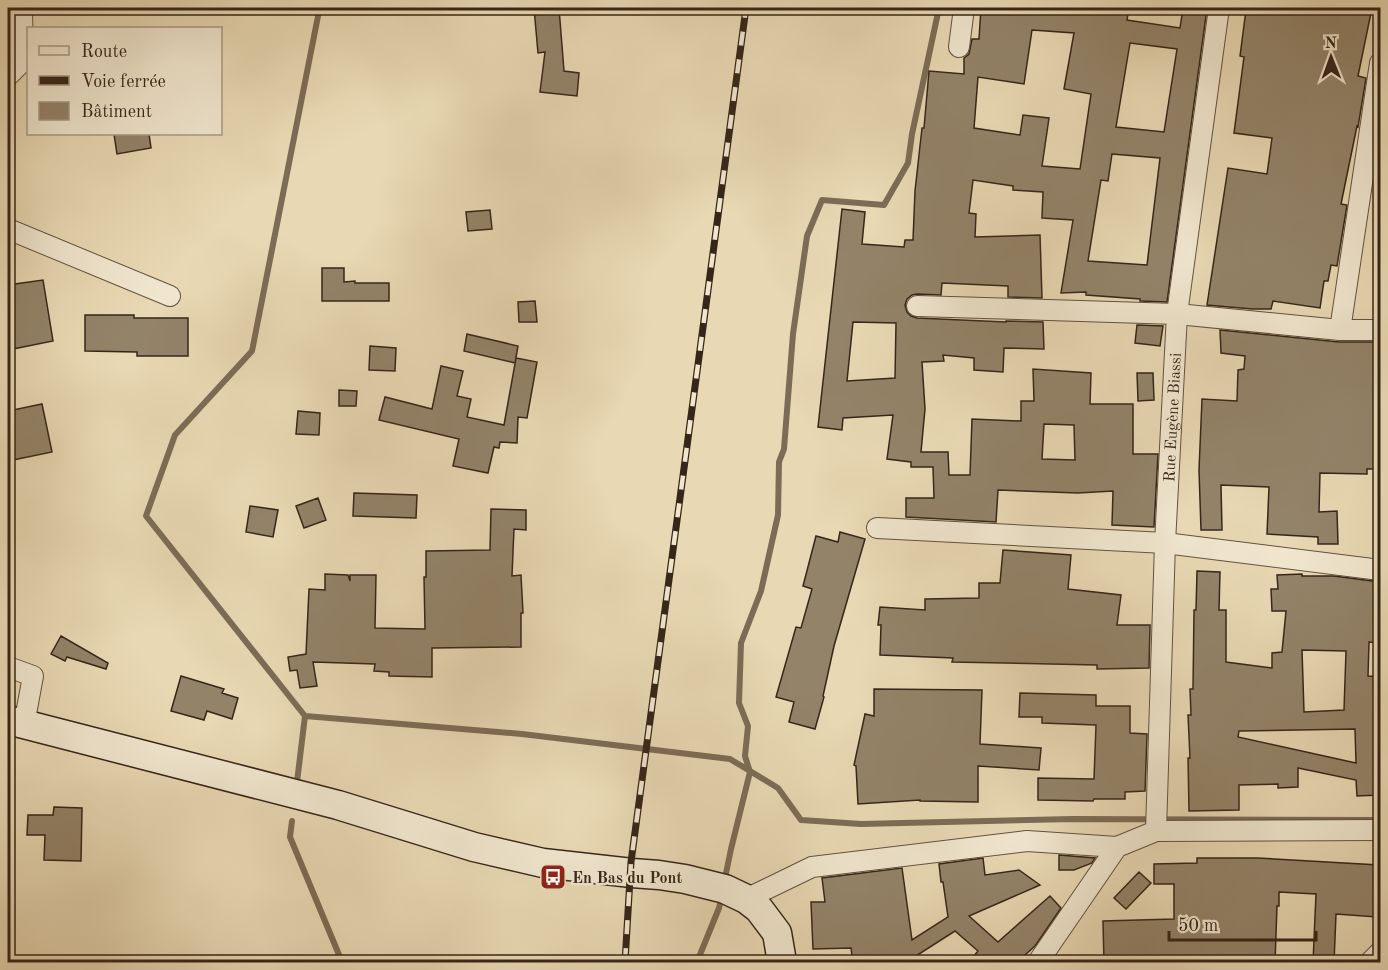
<svg xmlns="http://www.w3.org/2000/svg" width="1388" height="970" font-family="'Old Standard TT',serif">
<rect width="100%" height="100%" fill="#e8d8b3"/>
<filter id="stains"><feTurbulence type="fractalNoise" baseFrequency=".00333" numOctaves="4"/><feColorMatrix values="0 0 0 0 .2 0 0 0 0 .09 0 0 0 0 .02 0 0 0 .5 -.17"/></filter>
<radialGradient id="worn" r=".72"><stop offset=".6" stop-color="#630" stop-opacity="0"/><stop offset="1" stop-color="#630" stop-opacity=".3"/></radialGradient>
<g fill="none" stroke-linecap="round" stroke-linejoin="round">
<!-- stream -->
<path stroke="#7c6c56" stroke-width="6" d="M305,716L522,734L730,759L778,788L801,820L861,824L1073,819L1380,820
M297,782L305,716L146,516L175,435L252,351L319,11V8
M292,821L290,837L342,962
M724,883L731,849L750,772L745,756L748,726L739,703L741,643L761,591L778,515L779,462L784,449L793,334L807,236L822,200L884,205L908,163L912,134L939,8
M697,962L719,908L722,896"/>
</g>
<!-- building -->
<path fill="#938369" stroke="#362619" stroke-width="1.5" fill-rule="evenodd" d="M534,8H559L564,71L579,73L577,96L540,92L545,52L538,53Z
M981,8H1052L1077,10V8H1129L1127,20L1180,28L1183,8H1207L1167,302L1140,301V299L1086,295V292L1061,293L1073,220L1042,218L1043,192L1013,190V186L973,180L969,213L976,214L975,237L1040,235L1042,298L1008,297V286L942,283L941,295L917,294L912,295L907,299L905,305L907,312L911,316L917,318L1006,322V321L1043,322L1044,349L1004,348L1003,372L974,370V358L943,355L944,361L922,362L925,409L921,452H948L949,475H970L972,419L1021,421V401H1034L1033,369L1091,373L1090,404H1133V454H1158L1154,527L1112,525L1113,491L1078,493L998,490L996,522L906,517V498H934L933,467H911V462L887,459L893,415L843,418L842,430L818,427L842,209L865,212L862,244L904,247L905,240H913L915,191L922,128H924L929,71L964,74V58L969,54L972,39H979ZM1032,30L1074,33L1064,89L1091,94L1080,169L1042,166L1049,118L1023,115L1020,135L974,128L978,77L1024,84ZM1130,43L1177,49L1164,132L1116,127ZM1112,154L1160,158L1147,265L1088,261L1101,180L1108,181ZM853,322L896,323L895,378L847,381ZM1044,424L1074,425L1075,460L1042,459Z
M1252,8H1372L1358,76L1366,78L1358,127L1357,126L1341,204L1347,205L1337,266L1331,265L1328,281H1324L1320,308L1273,301L1271,309H1252L1207,305L1228,168L1267,174L1272,138L1234,133L1244,57L1240,56L1246,10H1251Z
M114,134H149L151,148L117,154Z
M490,210L492,229L468,231L466,212Z
M322,268H344V282L355,281V283H389V301H322Z
M43,280L53,341L8,350V285Z
M535,301L537,322H519L518,302Z
M85,315H134V318H188V356H137V352L85,351Z
M1137,325L1163,326L1160,346L1135,343Z
M1220,330L1339,342H1380V469H1367V474L1320,473L1319,512L1337,511L1338,544H1318V537L1267,534L1269,487L1221,485L1222,530H1201L1199,470L1202,399L1237,401L1238,370L1244,369L1245,356L1221,353Z
M467,334L518,346L515,363L464,351Z
M370,346L396,348L395,371L369,370Z
M516,358L537,362L527,418L518,417L517,443L500,442L499,448L494,447L488,473L453,466L459,439L379,420L385,397L432,409L441,366L463,371L457,396L471,399L467,417L504,425Z
M1137,373H1153L1154,400L1138,401Z
M339,390L357,391L356,406H339Z
M42,404L52,452L8,461V411Z
M298,411L320,413L319,435L296,434Z
M354,493L417,495L416,518L353,516Z
M318,498L326,520L304,528L296,506Z
M250,506L278,510L273,537L246,532Z
M491,509L526,510V530L514,529L512,576L521,575L523,613H521V647L432,648V677L389,676V672L374,671L375,664L313,662L317,686L300,688L297,670L290,671L288,657L306,654L309,589L325,590V574L348,575L350,581V575H376L375,628L425,629L424,577H426V551L490,550Z
M840,532L865,539L834,646L823,696L824,697L815,729L789,722L794,702L776,697L796,627L801,628L812,589L803,586L816,536L838,542Z
M1003,550L1071,555L1068,589L1121,595L1117,625H1150L1149,668L1097,669V665L952,662L953,658L880,655L881,625H878L880,607L925,610V599L979,598V583H1000Z
M1197,571L1220,572L1219,610H1226V662L1272,668V653L1282,652L1286,611H1272L1271,589H1278L1277,575L1302,574V576H1334L1380,582V643L1369,642L1368,676L1380,677V795L1357,796L1356,780L1298,768V787L1278,788V784L1239,785V810L1189,811L1188,758H1190L1188,715H1191L1190,689H1193L1194,610H1196ZM1302,650L1346,651L1344,710L1304,712ZM1355,729L1356,763L1238,737L1239,731Z
M61,636L108,663L106,669L67,657L65,661L51,654Z
M181,676L224,689L222,693L238,698L232,719L207,711L204,720L171,711Z
M874,689L982,690L980,744L1041,748L1039,770L978,766V802L920,801V800L858,804L856,766L854,765L865,714L874,716Z
M1020,693L1096,695V706H1130V733L1147,734L1145,791L1125,792V799H1094L1093,801L1038,800V778L1094,779L1096,725L1042,723V717H1019Z
M54,807L82,808L81,861L44,860L45,835H27L28,815H53Z
M1059,855L1095,858L1092,863L1074,870H1059Z
M983,858L985,875L1019,870L1040,885L969,916L998,942L1050,896L1061,908L1035,946L1016,963H968L978,951L955,931L905,963H902L897,956L872,959L873,963H853L851,948L813,949L811,902H825L822,878L902,868L912,940L948,917L943,882H941L939,864Z
M1197,858H1257L1379,865L1377,917L1336,914L1334,963H1313L1316,894L1279,892V906H1277L1275,963H1104L1103,921L1174,919V884H1154V864L1197,863Z
M1139,872L1151,883L1126,909L1114,898Z"/>
<g fill="none" stroke-linecap="round" stroke-linejoin="round">
<!-- street casing -->
<g stroke="#625240" stroke-width="22">
<g id="street">
<path d="M959,47L964,8"/>
<path d="M8,76L23,61L22,8"/>
<path d="M8,229L170,296"/>
<path d="M917,306L1177,314L1340,330H1380"/>
<path d="M1340,330L1380,63"/>
<path d="M877,528L1165,543L1380,570"/>
<path d="M8,667L33,676L24,725"/>
<path id="s1" d="M1156,831L1165,543L1177,314L1219,8"/>
<path d="M746,899L812,867L1027,841L1117,847"/>
<path d="M1038,962L1117,847L1156,831L1380,830"/>
<path d="M1370,962L1380,952"/>
</g>
</g>
<!-- secondary casing -->
<g stroke="#362619" stroke-width="31">
<path id="secondary" d="M8,720L338,805L474,847L543,863L632,873L659,875L685,879L725,889L746,899L759,909L777,933L782,962"/>
</g>
<!-- street -->
<use href="#street" stroke="#f0e6ce" stroke-width="20"/>
<!-- secondary -->
<use href="#secondary" stroke="#f0e6ce" stroke-width="28"/>
<!-- rail casing -->
<g stroke="#362619" stroke-width="7">
<path id="rail" d="M625,962L631,862L746,8"/>
</g>
<!-- rail -->
<use href="#rail" stroke="#f0e6ce" stroke-width="4.5" stroke-dasharray="14" stroke-linecap="butt"/>
</g>
<!-- icons -->
<defs>
<g id="bus-square" transform="scale(1.35)"><rect x="-9" y="-9" width="18" height="18" rx="4" fill="#8f2418" stroke="#f0e6ce"/><path d="M-5-6H5V4H4V6H2V4H-2V6H-4V4H-5ZM-3.5-4V0h7V-4ZM-3.5 1.2v1.5H-2V1.2ZM2 1.2v1.5H3.5V1.2Z" fill="#fff"/></g>
</defs>
<g fill-rule="evenodd">
<use href="#bus-square" x="553" y="877"/>
</g>
<g text-anchor="middle" stroke-width="4.5" stroke-linejoin="round" paint-order="stroke">
<!-- street labels -->
<g font-size="16" fill="#362619" stroke="#f0e6ce">
<text dy="6" stroke="none"><textPath href="#s1" startOffset="414">Rue Eugène Biassi</textPath></text>
</g>
<!-- poi labels -->
<g font-size="16" font-weight="bold" fill="#362619" stroke="#f0e6ce" text-anchor="start">
<text x="572" y="883">En Bas du Pont</text>
</g>
</g>
<!-- margin -->
<rect width="1388" height="970" fill="none" stroke="#e8d8b3" stroke-width="30"/>
<rect x="9" y="9" width="1370" height="952" fill="none" stroke="#362619" stroke-width="3"/>
<rect x="15" y="15" width="1358" height="940" fill="none" stroke="#362619" stroke-width="1.5"/>
<!-- legend -->
<rect x="27" y="27" width="195" height="108" fill="#f0e6ce" stroke="#a69986" stroke-width="1.5"/>
<rect x="39" y="46" width="30" height="9" fill="#f0e6ce" stroke="#a69986" stroke-width="1.5"/>
<text x="81" y="57" font-size="18" fill="#362619">Route</text>
<rect x="39" y="76" width="30" height="9" fill="#362619" stroke="#a69986" stroke-width="1.5"/>
<text x="81" y="87" font-size="18" fill="#362619">Voie ferrée</text>
<rect x="39" y="102" width="30" height="18" fill="#938369" stroke="#a69986" stroke-width="1.5"/>
<text x="81" y="117" font-size="18" fill="#362619">Bâtiment</text>
<!-- north arrow -->
<g transform="translate(1331 57) rotate(359)" stroke="#f0e6ce" stroke-width="4.5" paint-order="stroke">
<path d="M0-4.5L10 22L0 15L-10 22Z" fill="#362619"/>
<text y="-9" font-size="16" font-weight="bold" text-anchor="middle" fill="#362619">N</text>
</g>
<!-- scale -->
<path d="M1169 931v9h147v-9" fill="none" stroke="#362619" stroke-width="3"/>
<text x="1178" y="931" font-size="18" fill="#362619" stroke="#f0e6ce" stroke-width="4.5" paint-order="stroke">50 m</text>
<rect width="100%" height="100%" filter="url(#stains)"/>
<rect width="100%" height="100%" fill="url(#worn)"/>
</svg>
